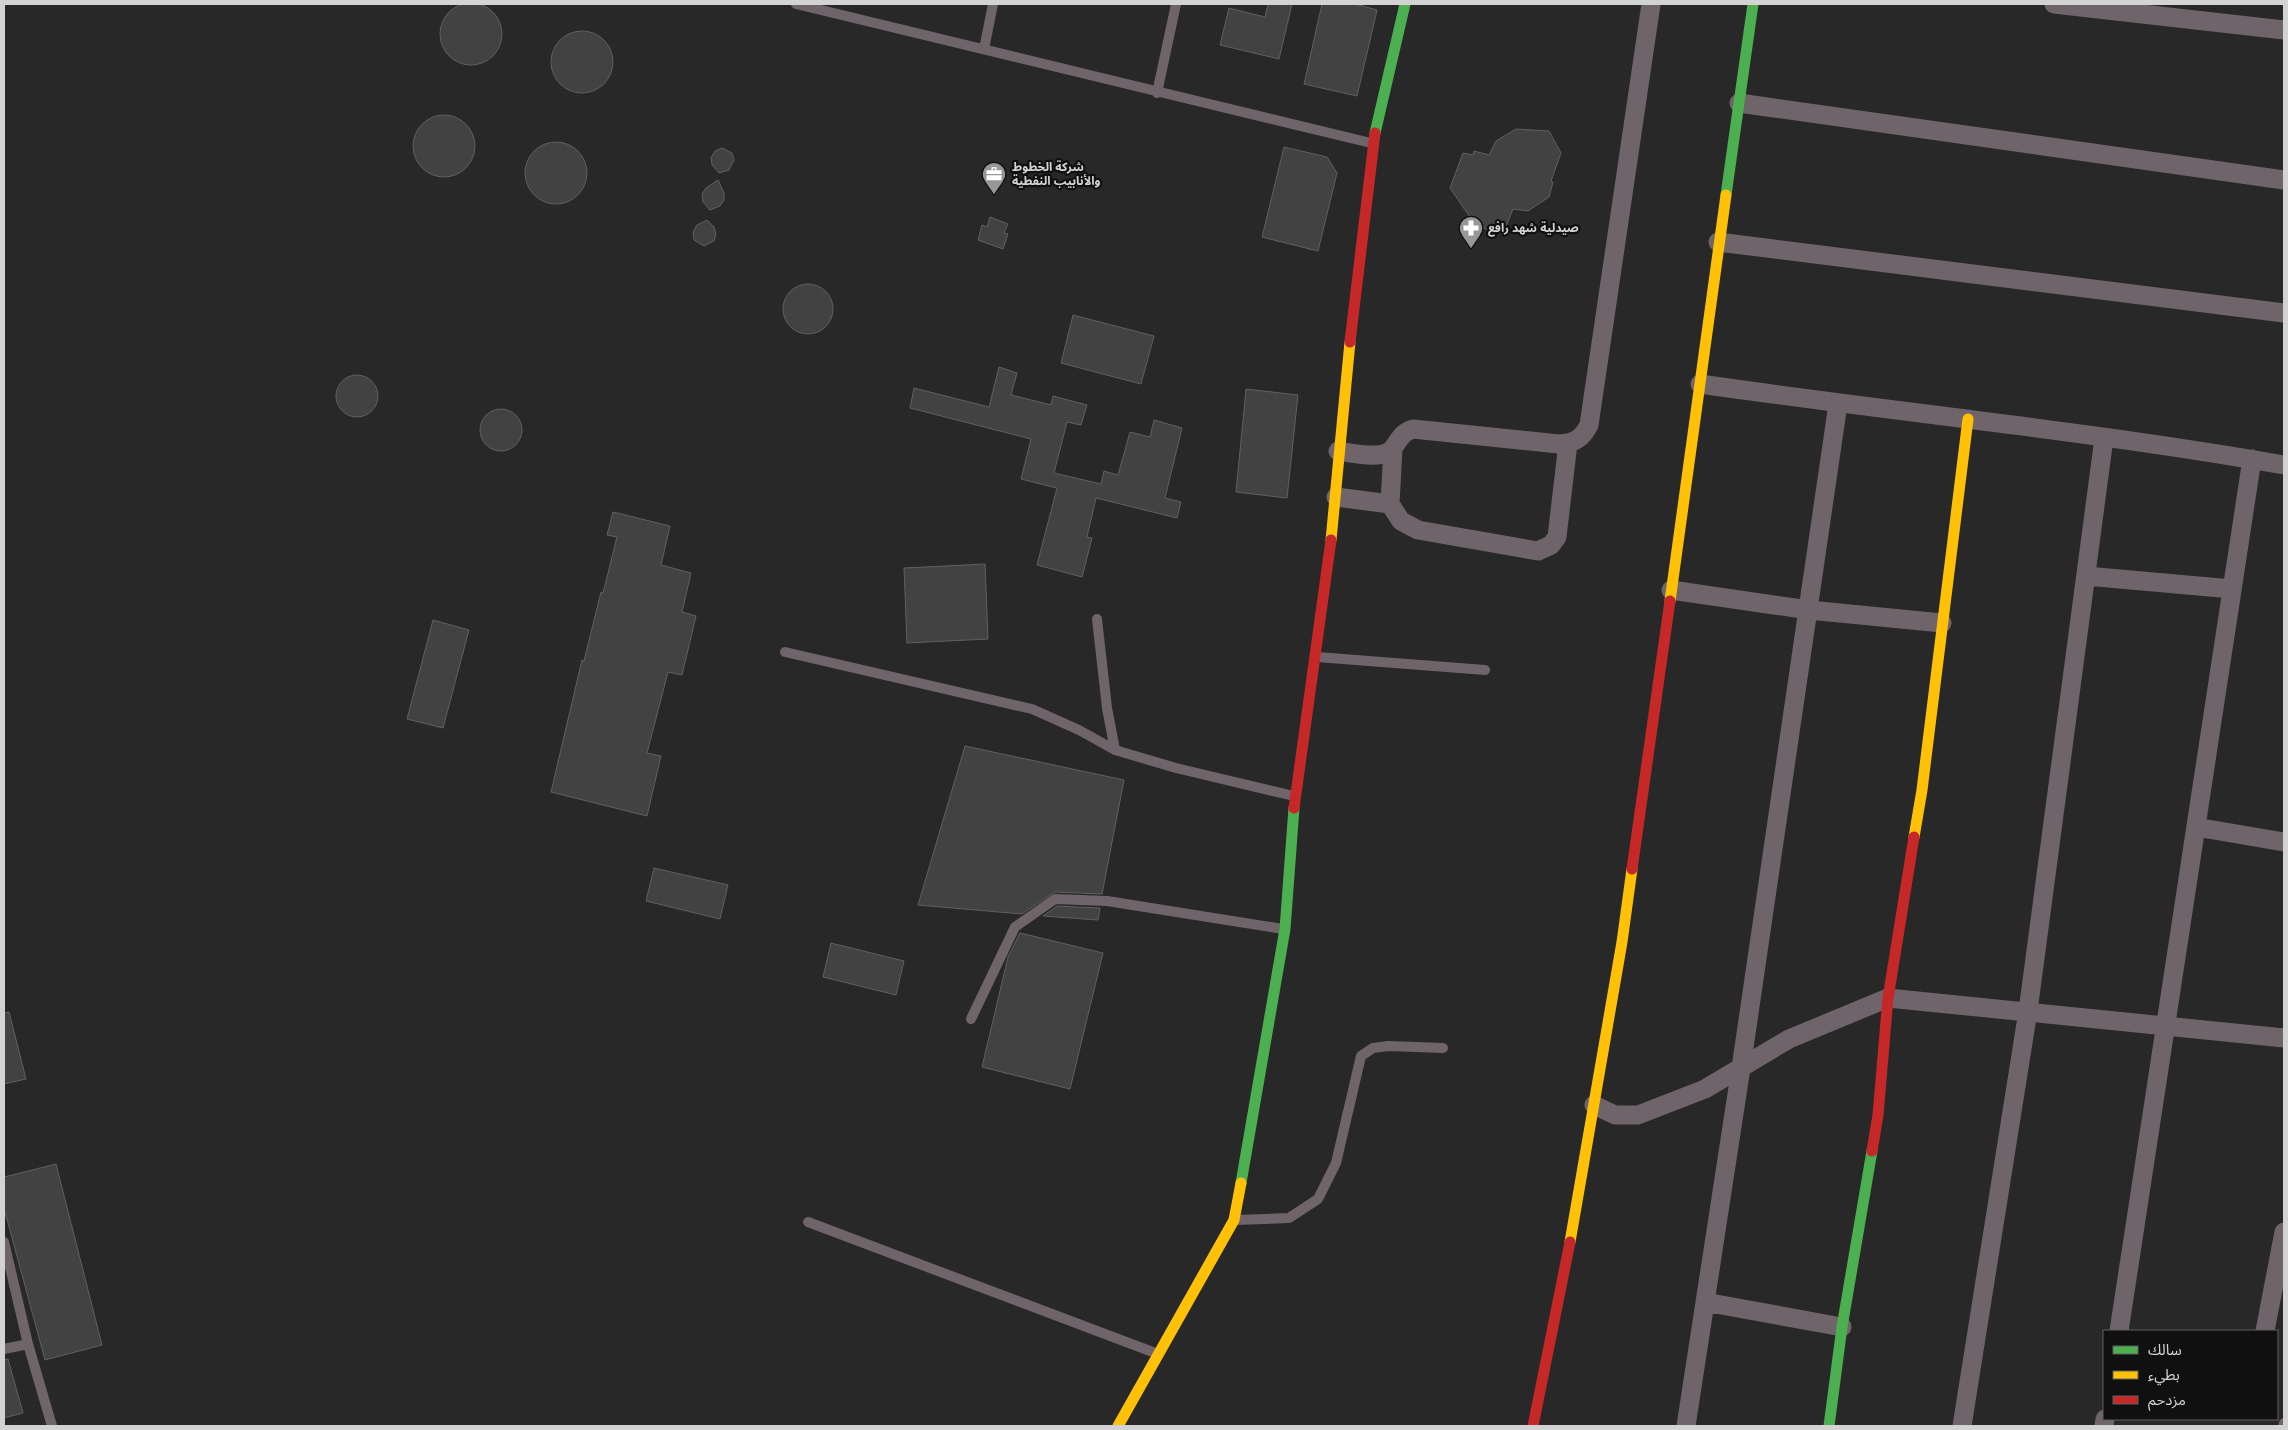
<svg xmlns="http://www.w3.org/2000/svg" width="2288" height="1430" font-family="'Noto Serif','Noto Sans Arabic',serif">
<rect width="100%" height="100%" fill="#282828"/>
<!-- building -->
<path fill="#424242" stroke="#606060" d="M440 34a31 31 0 1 1 62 0a31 31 0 1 1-62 0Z
M1268,4H1292L1279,59L1220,45L1229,8L1265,17Z
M1322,4H1355L1377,10L1357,96L1304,84Z
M551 62a31 31 0 1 1 62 0a31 31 0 1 1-62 0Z
M413 146a31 31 0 1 1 62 0a31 31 0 1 1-62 0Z
M1516,129L1549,131L1561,153L1551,181L1553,182L1549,197L1528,211L1513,209L1503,234L1476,226L1450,188L1463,153L1473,155L1474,151L1489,155L1496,141Z
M525 173a31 31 0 1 1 62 0a31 31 0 1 1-62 0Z
M1284,147L1327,157L1337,173L1318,251L1262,237Z
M722,148L732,153L734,160L729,170L719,173L712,165L711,158L715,151Z
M718,180L724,193V200L720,206L710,210L703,202L702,194L706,188Z
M990,217L1008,224L1004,233L1008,234L1003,249L978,240L982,225L987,227Z
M707,220L714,227L716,234L714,241L704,246L694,240L693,232L697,225Z
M783 309a25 25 0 1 1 50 0a25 25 0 1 1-50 0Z
M1073,315L1154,336L1141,384L1061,363Z
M999,367L1017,373L1011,395L1051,405L1053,396L1087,405L1081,425L1067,422L1054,473L1101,484L1104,471L1118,475L1130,432L1150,437L1154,420L1182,428L1165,498L1181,502L1177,518L1096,498L1087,537L1092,538L1082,577L1037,565L1057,488L1021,479L1031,439L910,408L914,388L989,407Z
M336 396a21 21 0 1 1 42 0a21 21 0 1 1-42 0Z
M1246,389L1298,395L1287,498L1236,492Z
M480 430a21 21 0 1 1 42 0a21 21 0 1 1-42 0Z
M613,512L670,526L661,565L691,573L682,612L696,616L682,675L668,672L647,753L661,756L647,816L551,792L582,660L584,661L601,592L603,593L617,537L607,535Z
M985,564L988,639L907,643L904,568Z
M433,620L469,630L443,728L407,719Z
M965,746L1124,780L1102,894L1055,892L1022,914L918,905Z
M654,868L728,885L720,919L646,901Z
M1057,906L1100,908L1098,920L1043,916Z
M1020,933L1103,953L1070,1089L982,1067L1008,957Z
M831,943L904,961L896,995L823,977Z
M9,1012L26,1079L4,1084V1013Z
M56,1164L102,1345L45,1360L4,1208V1177Z
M8,1359L23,1413L4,1418V1360Z"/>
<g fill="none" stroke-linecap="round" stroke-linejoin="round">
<!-- lane -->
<path stroke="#6f6469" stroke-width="10" d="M796,4C988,49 1179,98 1371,143
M984,49L993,4
M1157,93L1176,4
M1097,619L1107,708L1115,750
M785,652L1032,709L1079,730L1115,750L1176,768L1294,796
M1317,657L1485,670
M971,1019L1015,927L1055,899L1107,901L1283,929
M1235,1220L1289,1218L1318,1199L1336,1163L1361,1056L1373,1048L1388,1046L1443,1048
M808,1222L1158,1354
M4,1242L28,1344L52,1426
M4,1349L28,1344
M2283,1426L2284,1423"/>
<!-- street -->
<path stroke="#6f6469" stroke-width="19" d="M2054,4L2284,30
M1739,103L2284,180
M1718,242L2284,313
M1700,384C1894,412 2090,431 2284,465
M1393,448L1390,504L1401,521L1418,530L1538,551L1551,545L1557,537L1568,443
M1338,451C1353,453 1383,461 1393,448C1400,439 1401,433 1413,429L1559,444C1574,443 1582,439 1589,425L1651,4
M1336,497L1390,504
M2086,576L2232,589
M1671,590L1809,610L1942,623
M2196,827L2284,842
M1594,1105L1615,1115H1638L1705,1089L1789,1039L1888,998L2284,1038
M1705,1302L1842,1327
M2119,1331L2252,459
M2265,1331L2284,1232
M1686,1426L1741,1068L1838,404
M1962,1426L2028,1011L2104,438
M2104,1426L2105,1419"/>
<!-- fast -->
<path stroke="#4caf50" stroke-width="11" d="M1375,133L1405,4
M1726,195L1753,4
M1241,1183L1285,929L1294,808
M1829,1426L1842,1327L1872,1151"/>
<!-- slow -->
<path stroke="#ffc107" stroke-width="11" d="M1331,540L1350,342
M1670,601L1726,195
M1914,837L1922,790L1968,419
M1570,1242L1622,942L1632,869
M1118,1426L1234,1220L1241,1183"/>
<!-- jam -->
<path stroke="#c62828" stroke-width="11" d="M1350,342L1375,133
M1294,808L1331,540
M1632,869L1670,601
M1872,1151L1878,1115L1888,998L1914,837
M1533,1426L1570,1242"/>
</g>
<!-- icons -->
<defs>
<g id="office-pin" transform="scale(1.25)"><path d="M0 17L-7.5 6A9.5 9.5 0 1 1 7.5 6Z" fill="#989797" stroke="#111010"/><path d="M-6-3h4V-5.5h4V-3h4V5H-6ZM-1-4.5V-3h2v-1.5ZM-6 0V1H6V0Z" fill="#fff"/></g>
<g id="pharmacy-pin" transform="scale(1.25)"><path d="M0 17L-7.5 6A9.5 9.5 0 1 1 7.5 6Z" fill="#989797" stroke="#111010"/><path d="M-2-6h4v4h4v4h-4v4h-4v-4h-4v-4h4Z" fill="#fff"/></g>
</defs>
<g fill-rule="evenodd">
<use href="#office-pin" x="994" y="174"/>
<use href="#pharmacy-pin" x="1471" y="228"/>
</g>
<g text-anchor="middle" stroke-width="4.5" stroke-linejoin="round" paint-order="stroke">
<!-- poi labels -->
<g font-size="12" font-weight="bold" fill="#d4d3d3" stroke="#111010" text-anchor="start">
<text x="1012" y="171">شركة الخطوط<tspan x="1012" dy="14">والأنابيب النفطية</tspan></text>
<text x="1488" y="232">صيدلية شهد رافع</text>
</g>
</g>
<!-- border -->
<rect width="2288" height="1430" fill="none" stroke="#d4d3d3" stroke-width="10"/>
<!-- legend -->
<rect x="2103" y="1330" width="175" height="90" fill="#111010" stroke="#5f5e5e"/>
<rect x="2113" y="1346" width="25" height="8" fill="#4caf50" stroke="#5f5e5e"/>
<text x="2148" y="1355" font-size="15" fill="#d4d3d3">سالك</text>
<rect x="2113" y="1371" width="25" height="8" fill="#ffc107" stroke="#5f5e5e"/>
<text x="2148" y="1380" font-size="15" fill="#d4d3d3">بطيء</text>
<rect x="2113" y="1396" width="25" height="8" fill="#c62828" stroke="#5f5e5e"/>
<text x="2148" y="1405" font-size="15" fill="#d4d3d3">مزدحم</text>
</svg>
